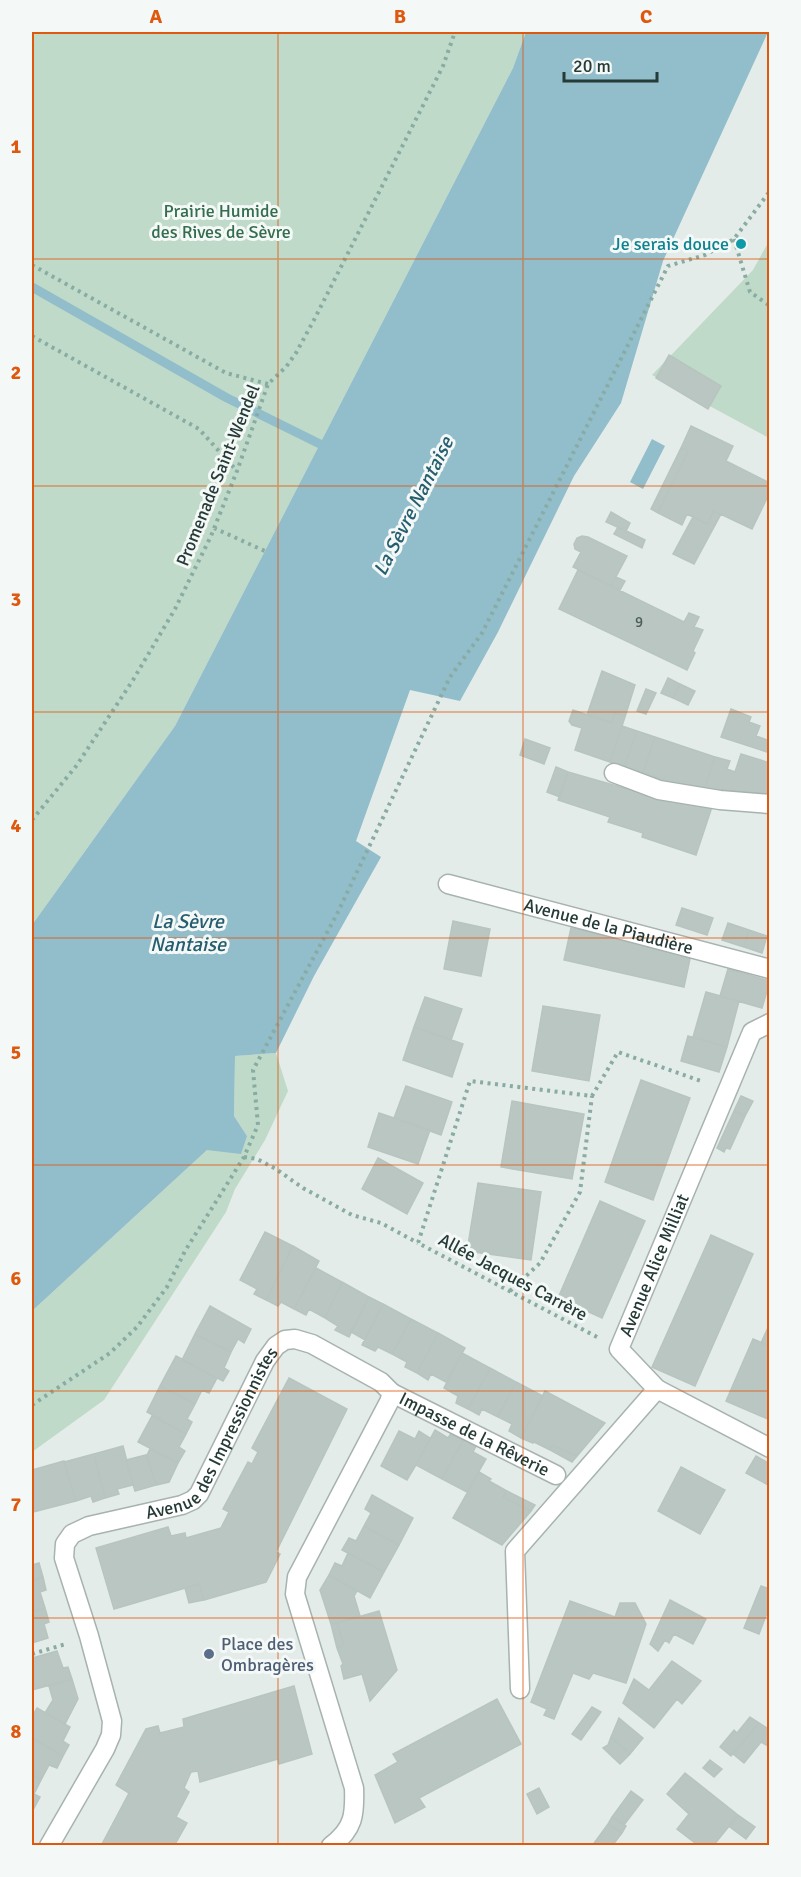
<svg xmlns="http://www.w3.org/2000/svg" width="801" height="1877" font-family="Signika,sans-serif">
<rect width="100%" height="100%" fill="#e4ece9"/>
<!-- green -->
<path fill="#bfdac8" d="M32,32H526L513,68L175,726L32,925Z
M769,241V438L652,375L753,270Z
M276,1053L288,1091L265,1140L235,1189L226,1212L104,1400L32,1452V1311L207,1150L247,1136L234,1116L235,1056Z"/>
<!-- water -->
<path fill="#92bdca" d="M526,32H768L663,261L621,403L574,476L498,632L460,701L410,690L356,841L381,857L314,976L276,1053L235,1056L234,1116L247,1136L241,1154L207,1150L32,1311V925L175,726L513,68Z
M652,439L665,446L643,489L630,482Z"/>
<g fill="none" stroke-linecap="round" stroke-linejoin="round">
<!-- stream -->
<path stroke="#92bdca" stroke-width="9" d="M32,287L227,398L320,444L331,446"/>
</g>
<!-- building -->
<path fill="#b9c6c2" stroke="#b7c4c0" stroke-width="1.5" d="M669,355L721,386L708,409L656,378Z
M691,426L733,446L726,461L770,483V492L752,529L714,511L707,524L687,514L682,525L658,513L688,451L681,448Z
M681,448L688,451L658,513L651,509Z
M714,511L721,514L694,564L673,554L693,517L707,524Z
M611,512L630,523L626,531L606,522Z
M618,527L645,540L642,548L614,534Z
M582,536L588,537L627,556L611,586L573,567L581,552L575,549L574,544L577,538Z
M578,570L684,622L689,613L699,617L694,627L703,630L693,651L695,653L687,670L559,609Z
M616,577L625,581L620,590L611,586Z
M602,671L635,685L625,717L615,713L612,723L587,715Z
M668,678L680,684L673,698L661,693Z
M680,684L695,691L688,705L673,698Z
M646,689L656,693L646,714L637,711Z
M731,709L751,717L749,722L760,726L756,736L770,741V753L721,737Z
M573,710L612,723L615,713L625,717L610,762L575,750L582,728L572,725L569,721Z
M622,726L637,731L624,767L610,762Z
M637,731L655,737L643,773L624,767Z
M655,737L715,757L704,790L667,781L643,773Z
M525,739L550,748L544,764L520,755Z
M741,754L770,763V796L704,790L715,757L730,761L727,769L735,772Z
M556,767L568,772L560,797L547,792Z
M568,772L659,798L713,804L696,855L642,837L643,833L608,822L610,817L558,800Z
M682,908L713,918L707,935L676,925Z
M453,921L490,929L481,976L444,969Z
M728,923L749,930L744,947L722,940Z
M571,928L691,954L684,987L564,960Z
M749,930L767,936L762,953L744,947Z
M728,969L770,981L762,1008L720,996Z
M706,992L739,1001L727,1047L693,1037Z
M425,997L462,1009L451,1040L414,1027Z
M543,1006L600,1015L589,1081L532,1071Z
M414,1027L463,1044L452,1077L403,1060Z
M688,1036L727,1047L719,1072L681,1061Z
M641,1080L690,1098L653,1200L605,1182Z
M406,1086L452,1102L441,1135L394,1118Z
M741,1096L753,1101L745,1116L734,1111Z
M512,1101L584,1114L572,1179L501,1167Z
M734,1111L745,1116L730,1149L726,1148L724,1152L717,1148Z
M379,1113L430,1130L418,1164L368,1147Z
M378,1158L423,1183L407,1214L362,1189Z
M478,1183L541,1192L531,1260L467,1251Z
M600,1201L645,1221L602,1318L558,1298Z
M265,1232L293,1246L266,1300L254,1294L257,1289L240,1280Z
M711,1235L753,1254L695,1386L652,1367Z
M293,1246L319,1261L294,1309L281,1302L278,1306L266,1300Z
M316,1268L342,1282L325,1318L309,1309L306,1315L294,1309Z
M342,1282L369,1297L349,1337L335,1330L338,1326L325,1318Z
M369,1297L383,1304L365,1340L351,1332Z
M383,1304L411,1319L392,1354L378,1347L375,1351L362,1345Z
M210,1306L251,1329L244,1343L238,1339L231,1352L195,1334Z
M411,1319L438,1333L417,1373L405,1367L407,1362L392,1354Z
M770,1323V1346L761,1343Z
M438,1333L465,1348L446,1382L431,1374L428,1380L417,1373Z
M195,1334L231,1352L224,1368L229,1371L223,1381L182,1360Z
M753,1339L770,1346V1420L726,1401Z
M462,1353L490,1368L468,1409L456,1403L458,1396L444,1388Z
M176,1356L217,1378L209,1393L202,1390L195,1404L160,1386Z
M490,1368L516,1382L498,1417L482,1409L479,1415L468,1409Z
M289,1378L347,1409L276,1552L280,1554L266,1582L204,1600L199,1584L114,1609L96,1548L168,1527L171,1536L185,1533L186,1538L221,1528L229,1512L223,1509L248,1462L252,1464L258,1452L252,1448Z
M516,1382L543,1396L521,1438L509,1431L512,1424L498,1417Z
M160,1386L195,1404L187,1419L192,1422L186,1434L147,1412Z
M545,1391L605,1423L577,1456L552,1445L550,1450L534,1442L533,1443L521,1438Z
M152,1416L186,1434L179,1447L185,1451L178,1463L138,1442Z
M435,1430L448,1438L452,1432L464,1439L442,1479L416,1465Z
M399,1431L415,1439L419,1431L430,1438L416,1465L407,1480L381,1466Z
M464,1439L476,1446L473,1452L486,1459L467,1492L442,1479Z
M552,1445L577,1456L572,1462L550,1450Z
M123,1446L133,1485L117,1489L119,1494L105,1498L94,1454Z
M150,1449L178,1463L169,1482L156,1485L147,1455Z
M94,1454L105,1498L93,1502L91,1496L76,1501L64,1462Z
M146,1455L156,1485L135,1491L126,1460Z
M756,1456L770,1464V1486L746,1473Z
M64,1461L76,1501L33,1512L32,1505V1470Z
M681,1467L725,1490L700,1534L658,1511Z
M479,1472L491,1479L489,1481L507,1491L503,1497L531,1511L502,1545L453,1518Z
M507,1491L535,1505L531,1511L503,1497Z
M372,1495L413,1518L399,1545L364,1526L371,1513L365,1509Z
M364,1526L399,1545L384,1572L342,1550L349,1538L356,1541Z
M348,1553L384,1572L370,1598L329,1575L335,1563L342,1566Z
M32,1563V1565L39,1563L43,1577L32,1581Z
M329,1575L357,1591L354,1596L360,1616L331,1624L320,1590Z
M43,1577L46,1590L40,1592L45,1608L32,1612V1581Z
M199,1584L204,1600L189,1603L185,1588Z
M761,1586L770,1589V1605L759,1634L744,1628Z
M670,1600L706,1619L693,1644L674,1634L669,1643L665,1640L658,1651L650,1644Z
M570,1601L615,1617L620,1603H635L646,1624L626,1683L593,1673L589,1679L573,1673L554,1719L544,1715L547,1709L531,1702Z
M45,1608L49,1622L44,1624L48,1638L32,1643V1612Z
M379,1611L397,1670L370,1701L362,1674L344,1679L341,1666L343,1664L337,1648L344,1646L337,1623Z
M337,1623L344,1646L337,1648L331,1624Z
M57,1651L63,1668L68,1667L72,1679L32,1690V1658Z
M672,1661L701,1681L682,1704L677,1699L654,1728L623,1703L634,1679L649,1690Z
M72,1679L78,1699L65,1724L45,1713L53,1700L49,1686Z
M294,1686L312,1754L279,1764L278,1759L200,1782L198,1771L191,1772L184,1788L189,1792L176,1817L187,1823L174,1846H101L129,1793L116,1785L146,1729L158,1726L160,1733L184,1727L183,1719Z
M497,1699L521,1744L419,1798L425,1807L395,1823L375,1775L398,1762L393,1754Z
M592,1707L601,1712L581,1740L572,1734Z
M37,1708L70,1727L63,1741L69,1745L63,1756L32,1738V1717Z
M750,1717L759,1723L731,1756L720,1747L734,1730L737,1733Z
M619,1718L643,1738L630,1754L611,1737Z
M759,1723L770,1730V1747L761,1742L744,1763L733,1754Z
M611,1737L630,1754L620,1764L603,1748L608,1745Z
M32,1738L63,1756L57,1768L49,1765L41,1780L32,1774Z
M710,1760L722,1769L714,1777L703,1768Z
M685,1773L738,1815L713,1846H699L677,1829L689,1814L667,1794Z
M32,1774L41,1780L34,1794L40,1797L33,1810Z
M539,1788L549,1807L537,1814L527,1794Z
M631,1791L643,1800L624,1825L612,1817Z
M738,1815L755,1827L746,1839L730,1827Z
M612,1817L626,1826L622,1833L608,1824Z
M608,1824L622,1833L612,1846H592Z"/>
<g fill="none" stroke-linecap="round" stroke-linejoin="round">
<!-- lane casing -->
<g stroke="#a7b3b0" stroke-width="21">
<path id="lane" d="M520,1689L515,1551L657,1389L770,1448"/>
</g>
<!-- street casing -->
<g stroke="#a7b3b0" stroke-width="21">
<g id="street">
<path d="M614,773L659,790L720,800L770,804"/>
<path id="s1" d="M448,884L770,969"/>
<path id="s2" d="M657,1389L619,1349L752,1032L770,1023"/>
<path id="s3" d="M392,1393L556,1475"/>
<path id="s4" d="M49,1846L105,1749L111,1735L112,1721L89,1636L64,1558L65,1544L72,1534L89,1526L182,1505L193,1500L199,1494L265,1361L276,1346L285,1340L295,1339L312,1344L381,1382L392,1393L389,1402L297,1577L295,1594L354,1788C355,1814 354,1829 331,1846"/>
</g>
</g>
<!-- path -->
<path stroke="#88aba3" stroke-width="4" stroke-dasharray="3 4.5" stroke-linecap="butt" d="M734,239L750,292L770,306
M32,265L226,373L268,384
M32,336L199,429L237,471
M214,528L267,552
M32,820L77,765L133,680L175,609L211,536L237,471L268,384L286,367L296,353L315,318L443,66L455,32
M244,1157L257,1159L276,1169L303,1188L352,1215L381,1223L418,1243
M510,1291L540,1263L580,1192L592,1096
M597,1337L418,1243L470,1081L592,1096L618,1052L704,1082
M32,1405L110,1353L137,1327L167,1287L185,1251L244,1157L258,1125L253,1070L337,914L450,677L482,633L668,266L705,255L734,239L770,191
M32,1654L66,1644"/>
<!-- lane -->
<use href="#lane" stroke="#fff" stroke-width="18"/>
<!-- street -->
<use href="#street" stroke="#fff" stroke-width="18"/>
</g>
<!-- grid -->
<path fill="none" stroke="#de580e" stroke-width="1.5" stroke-opacity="0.55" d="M278,32V1846M523,32V1846M32,259H770M32,486H770M32,712H770M32,938H770M32,1165H770M32,1391H770M32,1618H770"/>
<!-- markers -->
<circle fill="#0f9aa8" stroke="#f4f8f6" stroke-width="2" cx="741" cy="244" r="6"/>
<circle fill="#5c6f8a" stroke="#f4f8f6" stroke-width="2" cx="209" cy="1654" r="6"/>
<g text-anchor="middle" stroke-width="6" stroke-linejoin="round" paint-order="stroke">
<!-- number labels -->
<g font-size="15" fill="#4a5e5a">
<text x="639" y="627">9</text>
</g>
<!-- park labels -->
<g font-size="18" fill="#346d4e" stroke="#f4f8f6">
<text x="221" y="217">Prairie Humide<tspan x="221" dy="21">des Rives de Sèvre</tspan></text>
</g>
<!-- culture labels -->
<g font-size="18" fill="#0d838f" stroke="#f4f8f6" text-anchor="end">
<text x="729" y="250">Je serais douce</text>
</g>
<!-- street labels -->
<g font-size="18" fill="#253b37" stroke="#f4f8f6">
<text transform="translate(218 475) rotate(-68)" y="6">Promenade Saint-Wendel</text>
<text dy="6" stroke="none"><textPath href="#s1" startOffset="166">Avenue de la Piaudière</textPath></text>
<text dy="6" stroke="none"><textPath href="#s2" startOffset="146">Avenue Alice Milliat</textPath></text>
<text transform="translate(513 1277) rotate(28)" y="6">Allée Jacques Carrère</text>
<text dy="6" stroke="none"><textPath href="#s4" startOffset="525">Avenue des Impressionnistes</textPath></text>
<text dy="6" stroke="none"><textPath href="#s3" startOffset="92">Impasse de la Rêverie</textPath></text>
</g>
<!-- service labels -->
<g font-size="18" fill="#4e5e75" stroke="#f4f8f6" text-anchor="start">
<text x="221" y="1650">Place des<tspan x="221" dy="21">Ombragères</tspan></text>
</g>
<!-- water labels -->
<g font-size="20" font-style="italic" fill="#265e70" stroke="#f4f8f6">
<text transform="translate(413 506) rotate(-63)" y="7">La Sèvre Nantaise</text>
<text x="188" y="928">La Sèvre<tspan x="188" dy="23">Nantaise</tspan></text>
</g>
</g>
<!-- border -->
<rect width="801" height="1877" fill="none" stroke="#f4f8f6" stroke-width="66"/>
<!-- scale -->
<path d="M564 72v9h93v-9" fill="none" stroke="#253b37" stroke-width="3"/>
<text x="573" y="72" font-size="18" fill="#253b37" stroke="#f4f8f6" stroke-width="4.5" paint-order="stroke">20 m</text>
<rect x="33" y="33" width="735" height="1811" fill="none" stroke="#de580e" stroke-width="2"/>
<g font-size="20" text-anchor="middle" font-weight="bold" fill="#de580e">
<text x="156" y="23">A</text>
<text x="400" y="23">B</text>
<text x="646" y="23">C</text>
<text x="16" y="153">1</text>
<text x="16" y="379">2</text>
<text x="16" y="606">3</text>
<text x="16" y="832">4</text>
<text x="16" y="1059">5</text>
<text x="16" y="1285">6</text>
<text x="16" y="1511">7</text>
<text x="16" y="1738">8</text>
</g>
</svg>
